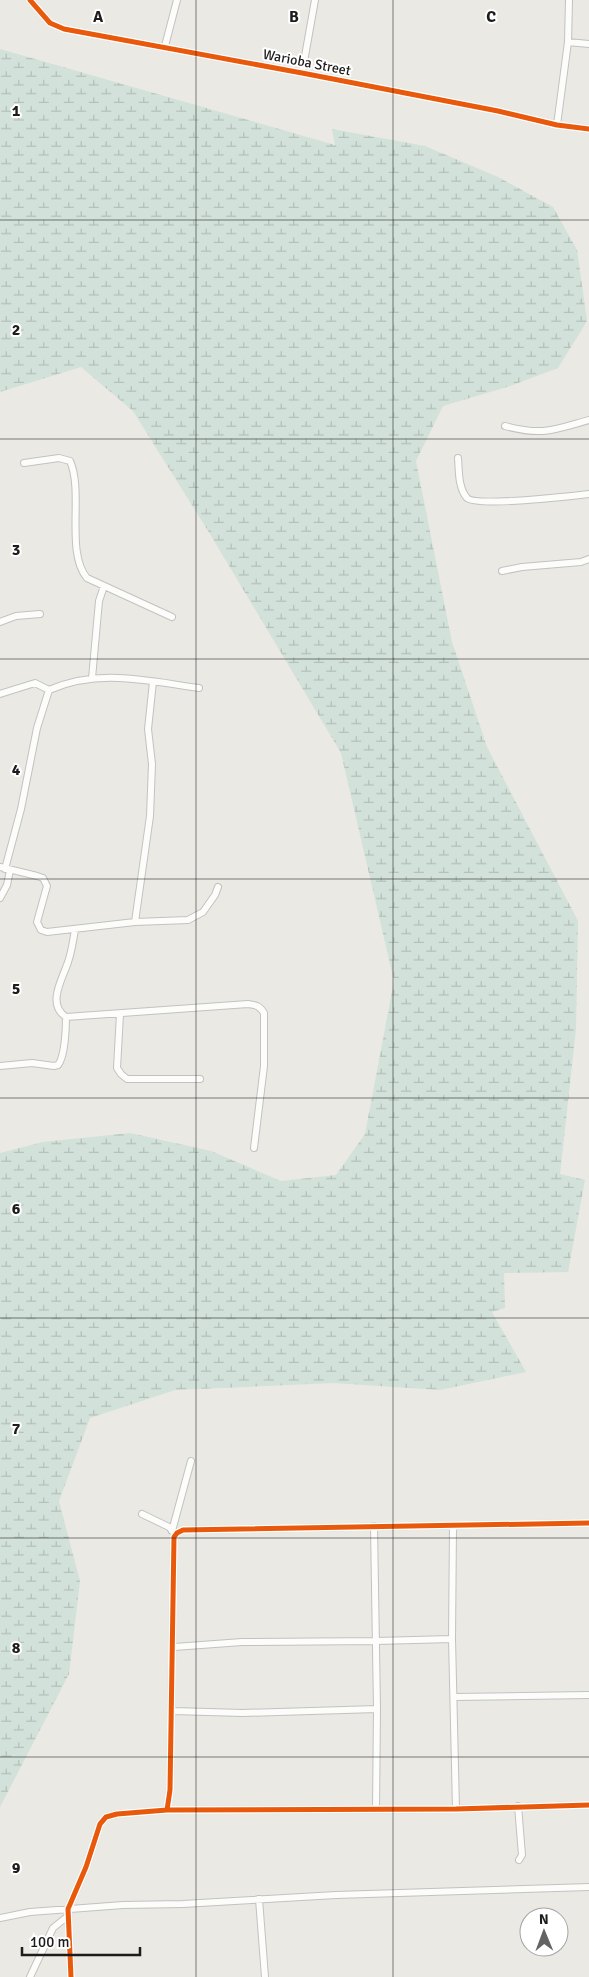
<svg xmlns="http://www.w3.org/2000/svg" width="589" height="1977" font-family="Signika,sans-serif">
<defs>
<pattern id="wetland-marsh" width="20" height="14" patternUnits="userSpaceOnUse" patternTransform="scale(1.25)"><rect width="20" height="14" fill="#d2e1da"/><path d="M1 5h8M5 5V1M11 12h8M15 12V8" fill="none" stroke="#b4c0ba"/></pattern>
</defs>
<rect width="100%" height="100%" fill="#eae9e4"/>
<!-- wetland -->
<path fill="url(#wetland-marsh)" d="M0,49L335,145L332,129L425,146L498,177L553,207L577,250L587,321L558,368L507,387L443,406L416,461L452,642L487,747L578,921L576,1029L560,1174L585,1180L568,1272L504,1273L505,1308L492,1312L526,1372L440,1390L334,1383L175,1390L90,1418L59,1501L80,1581L69,1674L0,1807V1153L43,1142L130,1133L211,1151L281,1181L336,1175L365,1134L394,981L341,753L210,534L133,411L81,367L0,392Z"/>
<g fill="none" stroke-linecap="round" stroke-linejoin="round">
<!-- street casing -->
<g stroke="#c3c2c0" stroke-width="8">
<path id="street" d="M30,0L50,23L64,29L302,73L498,111L557,125L589,129
M568,42L589,44
M165,46L177,0
M302,73L315,0
M557,125L568,42L569,0
M505,426C543,436 553,430 589,420
M458,458C459,470 458,488 467,498C476,507 572,496 589,494
M24,463L59,458L70,461C84,492 65,552 87,578L172,617
M502,571L522,567L581,562L589,559
M0,622L16,616L40,614
M92,678L99,601L104,586
M0,694L35,683L49,690
M0,867L37,876L43,878L47,886L37,922L41,930L47,932L135,922L188,920L203,912L215,895L218,887
M5,869L21,809L37,728L49,690C99,668 147,681 199,688
M0,898L7,885L10,870
M135,922L150,816L152,764L148,729L153,682
M75,930C73,940 72,951 68,962C63,978 46,1004 66,1017L248,1004C256,1005 260,1006 264,1013V1066L254,1148
M120,1014L117,1068L121,1074L127,1079H200
M0,1066L32,1063L54,1066L58,1065C65,1057 66,1028 66,1017
M142,1514L169,1527L173,1532
M374,1526L377,1709L376,1809
M453,1526L452,1639L456,1809
M172,1531L191,1461
M174,1647L242,1642L376,1641L452,1639
M454,1697L589,1695
M173,1711L243,1713L377,1709
M518,1806L522,1855L519,1860
M167,1810L170,1790L174,1537L177,1533L183,1530L589,1523
M259,1899L265,1977
M0,1918L30,1912L123,1905L183,1904L336,1895L589,1887
M30,1977L53,1928L68,1916
M71,1977L68,1909L86,1867L100,1824L106,1817L117,1814L167,1810L456,1809L589,1805"/>
</g>
<!-- street -->
<use href="#street" stroke="#fcfcfb" stroke-width="6"/>
<!-- cycleway casing -->
<g stroke="#fff" stroke-width="8">
<path id="cycleway" d="M30,0L50,23L64,29L302,73L498,111L557,125L589,129
M167,1810L170,1790L174,1537L177,1533L183,1530L589,1523
M71,1977L68,1909L86,1867L100,1824L106,1817L117,1814L167,1810L456,1809L589,1805"/>
</g>
<!-- cycleway -->
<use href="#cycleway" stroke="#e8590c" stroke-width="5"/>
</g>
<!-- grid -->
<path fill="none" stroke="#1c1c1c" stroke-width="1" stroke-opacity="0.55" d="M196,0V1977M393,0V1977M0,220H589M0,439H589M0,659H589M0,879H589M0,1098H589M0,1318H589M0,1538H589M0,1757H589"/>
<g text-anchor="middle" stroke-width="4" stroke-linejoin="round" paint-order="stroke">
<!-- street labels -->
<g font-size="14" fill="#1c1c1c" stroke="#fff">
<text transform="translate(307 62) rotate(11)" y="5">Warioba Street</text>
</g>
</g>
<g font-size="16" text-anchor="middle" font-weight="bold" fill="#1c1c1c" stroke="#fff" stroke-width="4" stroke-linejoin="round" paint-order="stroke">
<text x="98" y="22">A</text>
<text x="294" y="22">B</text>
<text x="491" y="22">C</text>
<text x="16" y="116">1</text>
<text x="16" y="335">2</text>
<text x="16" y="555">3</text>
<text x="16" y="775">4</text>
<text x="16" y="994">5</text>
<text x="16" y="1214">6</text>
<text x="16" y="1434">7</text>
<text x="16" y="1653">8</text>
<text x="16" y="1873">9</text>
</g>
<!-- north arrow -->
<g transform="translate(544 1932) rotate(359)"><circle r="24" fill="#ffffff" stroke="#a4a4a4"/>
<path d="M0-4L9 19L0 12L-9 19Z" fill="#646462"/>
<text y="-8" font-size="14" font-weight="bold" text-anchor="middle" fill="#1c1c1c">N</text>
</g>
<!-- scale -->
<path d="M22 1947v8h118v-8" fill="none" stroke="#1c1c1c" stroke-width="2.5"/>
<text x="30" y="1947" font-size="15" fill="#1c1c1c" stroke="#ffffff" stroke-width="4" paint-order="stroke">100 m</text>
</svg>
